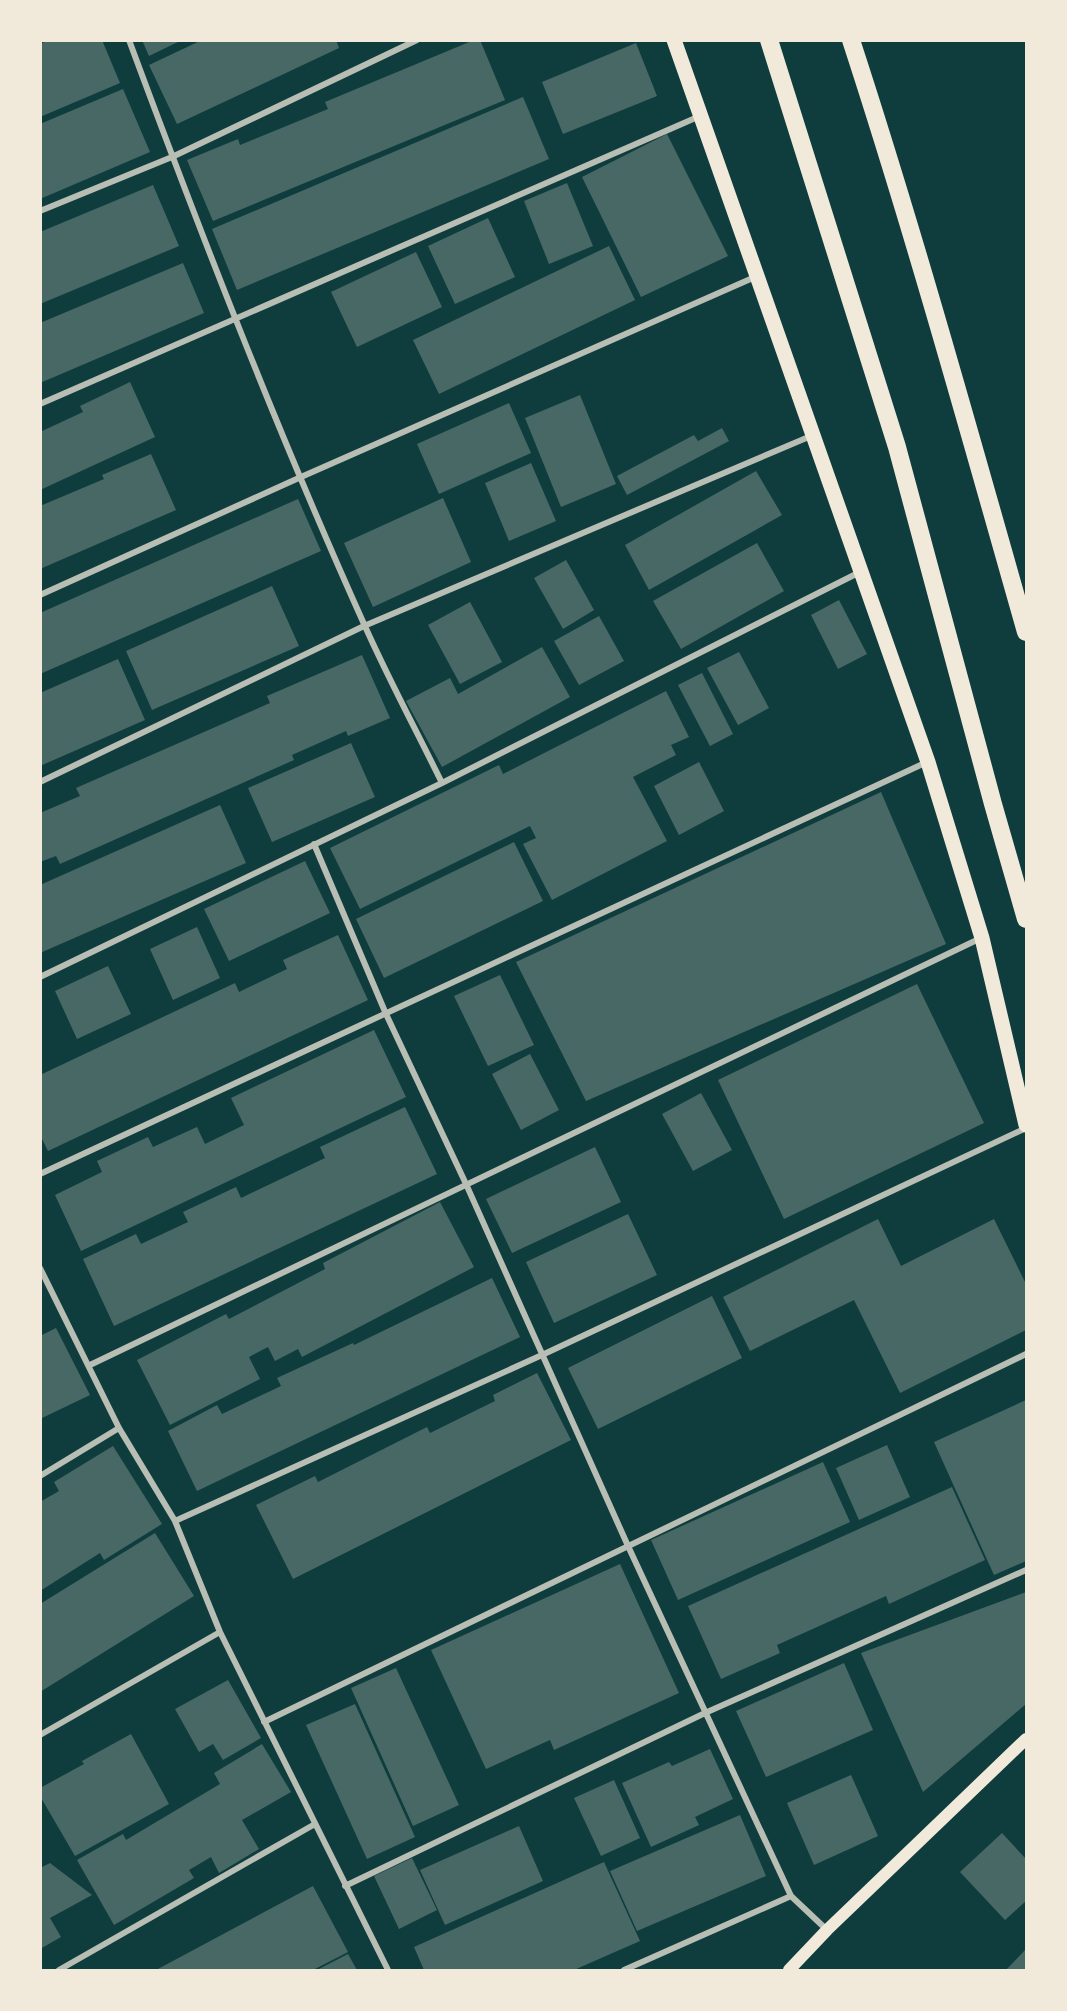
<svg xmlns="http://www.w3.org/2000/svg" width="1067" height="2011" font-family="Raleway,sans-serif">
<rect width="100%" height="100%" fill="#0f3d3e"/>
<!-- building -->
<path fill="#486865" d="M49,40H102L120,83L40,117V44Z
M142,40H182L149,56Z
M202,40H336L339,48L177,124L149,65Z
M474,40H480L505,100L213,221L187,160L238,139L240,145L328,109L325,102Z
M636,43L657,96L563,134L542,82Z
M123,89L150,152L40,199V124Z
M523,97L549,159L237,290L212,229Z
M667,134L728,256L641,297L582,177Z
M567,183L593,246L549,264L524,201Z
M153,185L179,246L40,304V232Z
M488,218L515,277L455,304L428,246Z
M609,246L635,300L439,394L413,340Z
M416,252L442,307L357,347L331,292Z
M183,263L204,313L40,383V323Z
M130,382L155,437L40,490V432L83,412L80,406Z
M580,395L616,484L561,507L525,418Z
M509,403L531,453L439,494L417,444Z
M722,428L729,441L627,495L617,476L694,435L698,441Z
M151,454L176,510L40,569V506L104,479L102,475Z
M531,463L556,521L509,541L485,483Z
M756,471L782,515L649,590L625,545Z
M443,498L471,562L373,607L344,543Z
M298,499L321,551L40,674V613Z
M757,543L784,591L681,649L653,601Z
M566,560L594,610L563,629L534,578Z
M272,586L299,646L152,710L126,651Z
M839,600L867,654L838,669L811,615Z
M470,602L502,662L460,684L428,625Z
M599,616L624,661L579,685L554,641Z
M542,647L570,697L442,767L406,701L450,678L458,694Z
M739,652L769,708L738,725L707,668Z
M362,655L390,718L348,736L346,731L292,755L294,760L60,864L56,856L40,862V813L80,796L76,788L270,703L267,696Z
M118,659L145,720L40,766V693Z
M702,673L733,734L710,746L678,685Z
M666,691L689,737L671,745L676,755L633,777L667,841L552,900L523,844L536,838L530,826L360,909L330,848L499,765L503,774Z
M351,743L375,797L272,842L248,788Z
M699,762L724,811L679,835L654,786Z
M881,792L946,944L586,1101L516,962Z
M220,805L246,863L40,953V885Z
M514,842L543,901L384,978L356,919Z
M305,861L330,913L229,961L204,909Z
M197,927L220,978L173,1000L150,949Z
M338,935L368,1000L48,1151L40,1135V1075L235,983L239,992L287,969L283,960Z
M108,966L131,1014L77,1039L55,991Z
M500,975L534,1045L488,1066L454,996Z
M917,984L984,1123L784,1219L718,1080Z
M374,1030L406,1097L81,1251L55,1195L102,1172L97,1161L148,1137L153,1147L197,1127L205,1144L244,1125L231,1098Z
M530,1054L559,1110L521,1130L492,1074Z
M701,1093L732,1150L693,1171L662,1114Z
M405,1107L437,1174L114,1326L83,1259L136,1234L141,1244L188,1222L183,1212L236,1187L241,1198L325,1158L320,1147Z
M595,1147L621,1202L512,1253L486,1199Z
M440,1202L474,1267L302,1357L298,1349L275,1361L268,1347L249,1357L260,1379L170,1425L137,1360L226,1314L229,1319L325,1269L323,1263Z
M628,1214L657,1275L554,1323L526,1262Z
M878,1219L901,1266L994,1219L1026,1284V1330L900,1393L854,1300L750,1351L723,1297Z
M492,1278L520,1337L197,1491L168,1431L217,1405L222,1414L281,1386L277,1378L353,1343L354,1345Z
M712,1296L742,1358L598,1429L568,1368Z
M56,1328L90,1395L40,1419V1336Z
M537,1373L571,1440L293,1579L256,1505L315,1476L318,1482L427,1427L430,1433L495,1401L493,1395Z
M1026,1400V1561L994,1575L934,1442Z
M887,1445L910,1497L859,1520L836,1468Z
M113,1446L162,1524L104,1560L100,1553L40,1591V1502L59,1491L54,1482Z
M823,1462L850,1522L678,1600L651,1540Z
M952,1487L985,1560L889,1604L886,1596L777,1645L780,1653L721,1679L688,1606Z
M155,1533L194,1596L40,1692V1604Z
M620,1564L679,1693L554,1750L550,1740L486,1769L431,1650Z
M1026,1592V1704L923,1792L861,1653Z
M844,1663L873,1730L766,1777L736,1711Z
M396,1668L459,1805L413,1826L351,1688Z
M228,1680L261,1738L223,1760L213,1744L199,1752L175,1709Z
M355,1704L415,1837L367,1859L306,1725Z
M131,1734L169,1804L75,1856L40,1796V1788L84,1764L82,1761Z
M262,1744L291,1792L242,1820L259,1849L219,1873L211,1857L189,1870L194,1878L114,1925L77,1860L123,1834L126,1840L220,1784L214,1773Z
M710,1749L733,1799L695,1817L699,1825L651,1847L622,1783L669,1762L672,1766Z
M851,1775L878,1836L814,1865L787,1803Z
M614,1780L640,1838L601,1856L574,1798Z
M740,1815L766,1876L637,1931L610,1871Z
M519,1826L543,1881L445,1925L420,1870Z
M1002,1833L1026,1859V1901L1005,1920L960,1872Z
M412,1858L437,1910L399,1929L374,1876Z
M604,1862L640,1941L574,1970H424L414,1947Z
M50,1863L92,1895L50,1918L61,1937L40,1949V1868Z
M313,1886L348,1952L313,1970H156Z
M1026,1949V1970H1006Z
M348,1954L357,1970H317Z"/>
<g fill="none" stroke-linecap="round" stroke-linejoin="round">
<!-- minor -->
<path stroke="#b8beb3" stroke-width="6" d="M129,40C202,237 278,433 364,624C388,678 416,730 442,783
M40,211L172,157L417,40
M40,404L700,116
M40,595L301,477L755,277
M40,782L364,626L811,436
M314,844L386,1014L466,1184L628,1546L791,1896L827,1930
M40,977L442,783L860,572
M40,1174L927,762
M40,1268L119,1428L175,1521L220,1632L388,1970
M90,1365L981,938
M40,1476L119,1428
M175,1521L542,1355L1026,1128
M264,1722L1026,1354
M40,1735L220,1632
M345,1886L705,1713L1026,1570
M59,1970L315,1824
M624,1970L791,1896"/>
<!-- secondary -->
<path stroke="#f1e9da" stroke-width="12" d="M789,1970L827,1930L1026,1739"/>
<!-- primary -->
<path stroke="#f1e9da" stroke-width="15" d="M674,40L928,762L982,938L1026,1125"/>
<!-- motorway -->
<path stroke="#f1e9da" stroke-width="18" d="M769,40L897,447L993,804L1026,919
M851,40C915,236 970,435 1026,632"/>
</g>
<!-- border -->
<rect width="1067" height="2011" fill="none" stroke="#f1e9da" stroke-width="84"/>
</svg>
